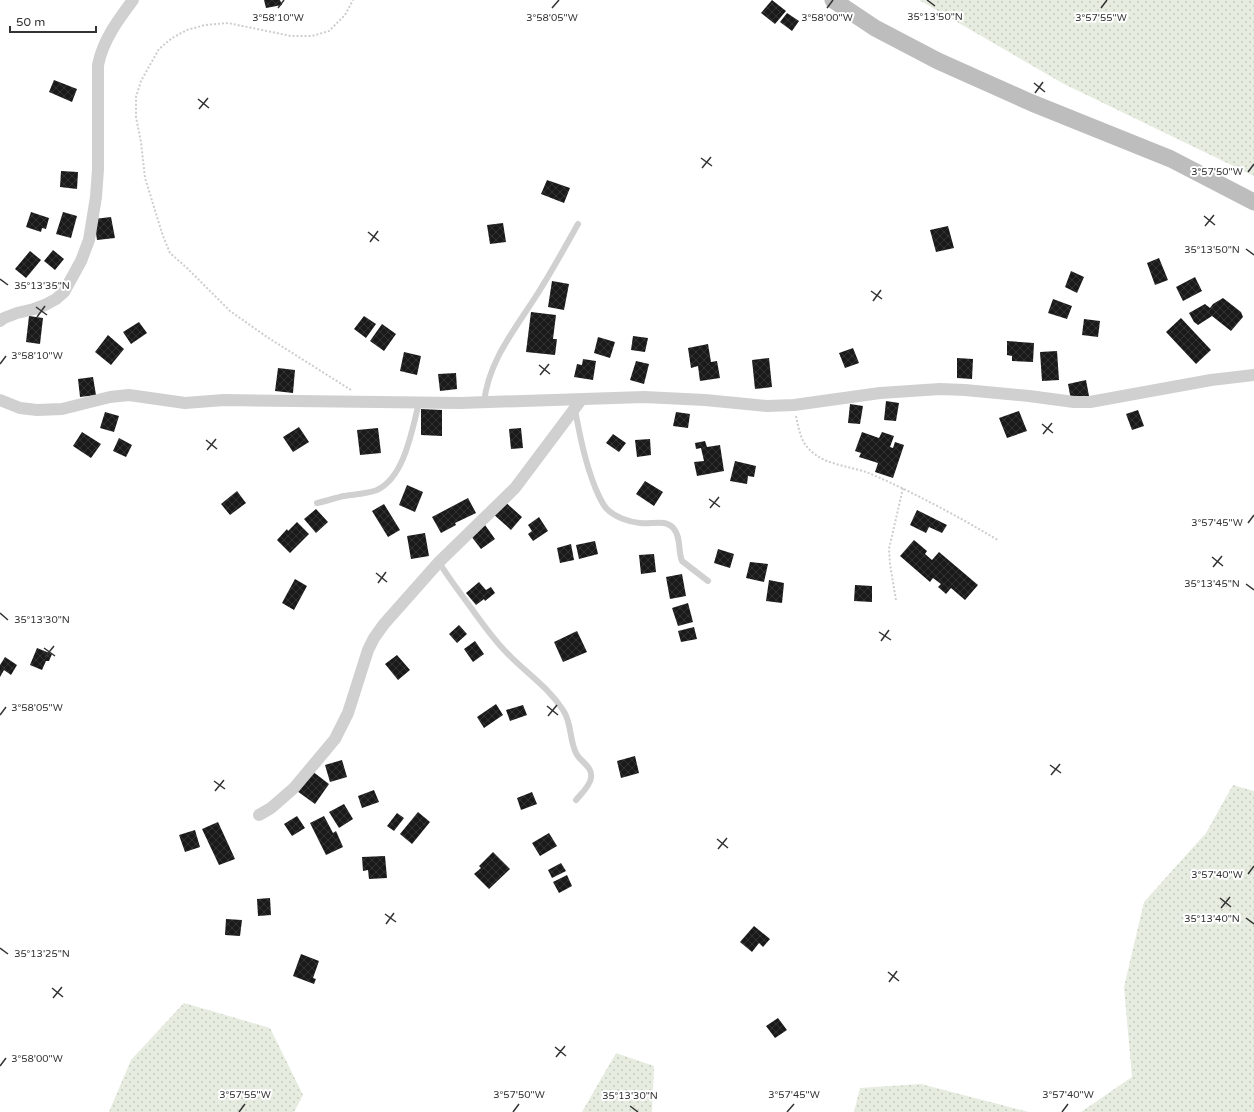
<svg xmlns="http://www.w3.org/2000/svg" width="1254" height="1112" font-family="'Varela Round',sans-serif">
<defs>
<pattern id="grass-dots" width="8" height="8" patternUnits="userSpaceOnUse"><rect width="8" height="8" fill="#e6ecdf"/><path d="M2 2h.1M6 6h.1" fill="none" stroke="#c6cbc0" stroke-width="1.8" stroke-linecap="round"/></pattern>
<pattern id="building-cross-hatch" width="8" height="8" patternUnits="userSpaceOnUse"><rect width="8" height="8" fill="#1a1a1a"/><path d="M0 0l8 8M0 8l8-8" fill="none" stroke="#333"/></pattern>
</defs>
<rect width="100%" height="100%" fill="#fff"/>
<!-- grass -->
<path fill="url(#grass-dots)" d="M919,0H1254V176L1064,84Z
M1233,785L1254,791V1112H1081L1132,1077L1124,987L1144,902L1206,833Z
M184,1003L270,1028L303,1095L294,1112H109L131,1060Z
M616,1053L654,1066L652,1112H582Z
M921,1084L1029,1112H854L860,1088Z"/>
<!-- building -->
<path fill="url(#building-cross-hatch)" d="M264,0H280L282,5L266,8Z
M772,0L786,11L775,24L761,13Z
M787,13L799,21L792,31L780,22Z
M54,80L77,89L72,102L49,92Z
M61,171L78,172L77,189L60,187Z
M547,180L570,188L564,203L541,194Z
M31,212L49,218L46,229L42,228L41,232L26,227Z
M63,212L77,216L71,238L56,234Z
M111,217L115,238L97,240L94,219Z
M503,223L506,242L490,244L487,225Z
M948,226L954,248L936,252L930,230Z
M53,250L64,259L55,270L44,261Z
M30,251L41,260L26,278L15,269Z
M1159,258L1168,280L1155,285L1147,263Z
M1071,271L1084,277L1077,293L1065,287Z
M1195,277L1202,291L1183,301L1176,287Z
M552,281L569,284L564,310L548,307Z
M1223,298L1241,312L1243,317L1231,331L1212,316L1198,325L1194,322L1189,313L1205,304L1210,308L1213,304Z
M1053,299L1072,306L1067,319L1048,313Z
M531,312L556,315L553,339H557L555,355L526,352Z
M29,316L43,318L40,344L26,342Z
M364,316L376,324L366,338L354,329Z
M1181,318L1211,350L1196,364L1166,332Z
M1084,319L1100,321L1098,337L1082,335Z
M139,322L147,333L131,344L123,332Z
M382,324L396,334L384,351L370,341Z
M108,335L124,349L111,365L95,352Z
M633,336L648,338L645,352L631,350Z
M598,337L615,342L610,358L594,353Z
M1007,341L1034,343L1033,362L1012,361V356L1007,355Z
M708,344L711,362L717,361L720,378L700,381L698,366L691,368L688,348Z
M853,348L859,363L845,368L839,353Z
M1057,351L1059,380L1042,381L1040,352Z
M404,352L421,356L417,375L400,371Z
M769,358L772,387L755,389L752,360Z
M957,358L973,359L972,379L957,378Z
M583,359L596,361L593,380L574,377L577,364L582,365Z
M636,361L649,364L644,384L630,380Z
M278,368L295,370L293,393L275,391Z
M456,373L457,389L440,391L438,374Z
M93,377L96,395L80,397L78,379Z
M1086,380L1089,396L1071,400L1068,384Z
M886,401L899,403L896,421L884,420Z
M850,404L863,406L860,424L848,423Z
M421,409L442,410V436L421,435Z
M1138,410L1144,426L1132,430L1126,414Z
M1019,411L1027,431L1007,438L999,418Z
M105,412L119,416L114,432L100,428Z
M676,412L690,414L688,428L673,426Z
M299,427L309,442L293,452L283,437Z
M378,428L381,453L360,455L357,430Z
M521,428L523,448L511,449L509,429Z
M82,432L101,444L91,458L73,446Z
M862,432L879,438L882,432L894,436L890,447L893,448L895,442L904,445L893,478L875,472L878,463L859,457L861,453L855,451Z
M613,434L626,443L619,452L606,443Z
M119,438L132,445L126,457L113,451Z
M650,439L651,455L637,457L635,440Z
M705,441L707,447L720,445L724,471L697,476L694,462L704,461L701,448L696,449L695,443Z
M735,461L756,466L754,477L748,476L747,484L730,481Z
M645,481L663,492L654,506L636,494Z
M407,485L423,492L415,512L399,505Z
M237,491L246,503L230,515L221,504Z
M468,498L476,513L455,523L456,525L441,533L432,517Z
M503,500L522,517L511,530L492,513Z
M384,504L400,530L388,537L372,511Z
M316,509L328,522L316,533L304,519Z
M917,510L947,525L942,533L929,527L926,533L910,525Z
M539,517L548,531L533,541L528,534L532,531L528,525Z
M297,522L309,534L290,553L277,540L287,529L288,531Z
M485,525L495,539L481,549L471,536Z
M425,533L429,556L411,559L407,536Z
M914,540L927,551L925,554L932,560L939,552L978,585L965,600L951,588L946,594L938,587L941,584L933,578L930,582L900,556Z
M595,541L598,554L579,559L576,545Z
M571,544L574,560L560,563L557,548Z
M718,549L734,554L730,568L714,563Z
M654,554L656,572L641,574L639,555Z
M750,562L768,564L764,582L746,578Z
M682,574L686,596L670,599L666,577Z
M295,579L307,586L294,610L282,603Z
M769,580L784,583L782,603L766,601Z
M479,582L486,590L491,587L495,593L485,601L484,599L476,605L466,593Z
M855,585L872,586V602L854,601Z
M688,603L693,622L678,626L672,608Z
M459,625L467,634L457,643L449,634Z
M694,627L697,639L681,642L678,631Z
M577,631L587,652L563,662L554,642Z
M475,641L484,654L473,662L464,649Z
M37,648L52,654L49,661H46L42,670L30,665Z
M397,655L410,670L398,680L385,664Z
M5,657L17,665L11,675L4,670L0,677V665Z
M496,704L503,715L484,728L477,717Z
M523,705L527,715L510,721L506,710Z
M635,756L639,773L621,778L617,761Z
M342,760L347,777L330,782L325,765Z
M312,771L329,784L315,804L297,791Z
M374,790L379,802L362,808L358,796Z
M532,792L537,804L521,810L517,798Z
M344,804L353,819L339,828L329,812Z
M418,812L430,822L412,844L400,834Z
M397,813L404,818L394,831L387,826Z
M297,816L305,828L292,836L284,824Z
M324,816L333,833L336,831L343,847L326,855L310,823Z
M218,822L235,859L219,865L202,829Z
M195,830L200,847L185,852L179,835Z
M549,833L557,846L540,856L532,843Z
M493,852L510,869L489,889L474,874L481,868L479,866Z
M385,856L387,878L369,879L368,870L363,871L362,857Z
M561,863L566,871L552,878L548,870Z
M567,875L572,886L559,893L553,882Z
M270,898L271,915L258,916L257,899Z
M226,919L242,920L240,936L225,935Z
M754,926L770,939L763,947L759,943L752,952L740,942Z
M301,954L319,961L313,978L316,979L314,984L293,976Z
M778,1018L787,1030L775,1038L766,1026Z"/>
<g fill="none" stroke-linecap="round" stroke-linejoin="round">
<!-- path -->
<path stroke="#cdcdcd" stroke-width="2" stroke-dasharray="2 2" stroke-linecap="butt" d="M351,390L267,337L230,311L187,268L170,253L163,236L145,178L141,142L136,117V97L141,81L151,63L159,49L172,38L187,30L205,25L228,23L291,36H312L329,31L345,15L353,0
M796,416C799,430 801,443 812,452C828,466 852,466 871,474C915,493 957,516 998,540
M896,600L890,564L889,549L903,488"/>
<!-- lane -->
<path stroke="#d0d0d0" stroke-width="6" d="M484,403C488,361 516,328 538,293C552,271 565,247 578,224
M575,410C580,436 585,462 595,487C598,494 601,502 606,508C614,517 629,522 640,523C651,525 666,518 674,529C681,537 678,552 682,561L708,581
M317,503C326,501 335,498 344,496C355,494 367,494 377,490C405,477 412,429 419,403
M439,562C449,579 462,595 474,612C485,627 496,643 510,656C528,674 549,688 563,710C572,723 569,739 576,753C580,762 593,766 591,778C590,786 581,794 576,800"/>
<!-- street -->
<path stroke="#d0d0d0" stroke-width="12" d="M0,321L4,318L17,313L34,309L45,305L56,299L64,292L81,261L89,240L96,197L98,169V65C103,40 118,20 133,0
M0,400L20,408L37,410L62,409L110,397L129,395L185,403L224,400L460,403L644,397L705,400L767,406L794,405L880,393L940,389L965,390L1029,396L1074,402H1090L1211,380L1254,375
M259,815L271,808L294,788L335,739L348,713L368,650L374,638L384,624L439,562L515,488L581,400"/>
<!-- secondary -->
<path stroke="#bdbdbd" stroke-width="17" d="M833,0L875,28L938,61L1032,103L1171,159L1254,202"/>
</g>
<!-- ticks -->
<path fill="none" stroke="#333" stroke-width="1.5" d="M927,0L935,6M278,8L284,0M552,8L559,0M827,8L833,0M1101,8L1107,0M1034,83L1045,92M1035,93L1043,82M198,99L209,108M199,109L208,98M701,158L712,166M702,168L711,157M1248,172L1254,164M1204,216L1215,225M1205,226L1214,215M368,232L379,241M370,242L378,231M1246,249L1254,255M0,279L8,285M871,291L882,299M873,301L881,290M36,307L47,315M37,317L45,306M0,364L6,356M539,365L550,374M540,375L549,364M1042,424L1053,433M1043,434L1052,423M206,440L217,449M207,450L216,439M709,499L720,507M710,508L719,497M1248,523L1254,515M1212,557L1223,566M1213,567L1222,556M376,573L387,582M378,583L386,572M1246,584L1254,590M0,613L8,620M879,632L891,640M881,641L889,630M44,648L55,656M45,657L54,646M547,706L558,715M0,715L6,707M548,716L557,705M1050,765L1061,773M1051,775L1060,764M214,781L225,789M215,791L224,780M717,839L728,848M718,849L727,838M1248,874L1254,866M1220,898L1231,907M1221,908L1230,897M385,914L396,922M1246,918L1254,924M386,924L394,913M0,948L8,954M888,972L899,981M889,982L897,971M52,988L63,997M53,998L62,987M555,1047L566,1056M556,1057L565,1046M0,1066L6,1058M630,1106L638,1112M239,1112L245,1104M513,1112L519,1104M787,1112L794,1104M1062,1112L1068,1104"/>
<g font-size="10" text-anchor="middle" fill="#333" stroke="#fff" stroke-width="4" stroke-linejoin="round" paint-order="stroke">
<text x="935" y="20">35°13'50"N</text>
<text x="278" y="21">3°58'10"W</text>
<text x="552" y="21">3°58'05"W</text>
<text x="827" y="21">3°58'00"W</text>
<text x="1101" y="21">3°57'55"W</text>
<text x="1217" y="175">3°57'50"W</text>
<text x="1212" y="253">35°13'50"N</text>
<text x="42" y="289">35°13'35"N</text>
<text x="37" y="359">3°58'10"W</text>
<text x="1217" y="526">3°57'45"W</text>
<text x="1212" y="587">35°13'45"N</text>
<text x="42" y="623">35°13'30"N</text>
<text x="37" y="711">3°58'05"W</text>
<text x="1217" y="878">3°57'40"W</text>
<text x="1212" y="922">35°13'40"N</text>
<text x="42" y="957">35°13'25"N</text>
<text x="37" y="1062">3°58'00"W</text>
<text x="245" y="1098">3°57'55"W</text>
<text x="519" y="1098">3°57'50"W</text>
<text x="794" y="1098">3°57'45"W</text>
<text x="1068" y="1098">3°57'40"W</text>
<text x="630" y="1099">35°13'30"N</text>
</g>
<!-- scale -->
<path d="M10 26v6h86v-6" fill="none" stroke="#333333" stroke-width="2"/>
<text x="16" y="26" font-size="12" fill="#333333" stroke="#ffffff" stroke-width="3" paint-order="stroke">50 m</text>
</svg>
